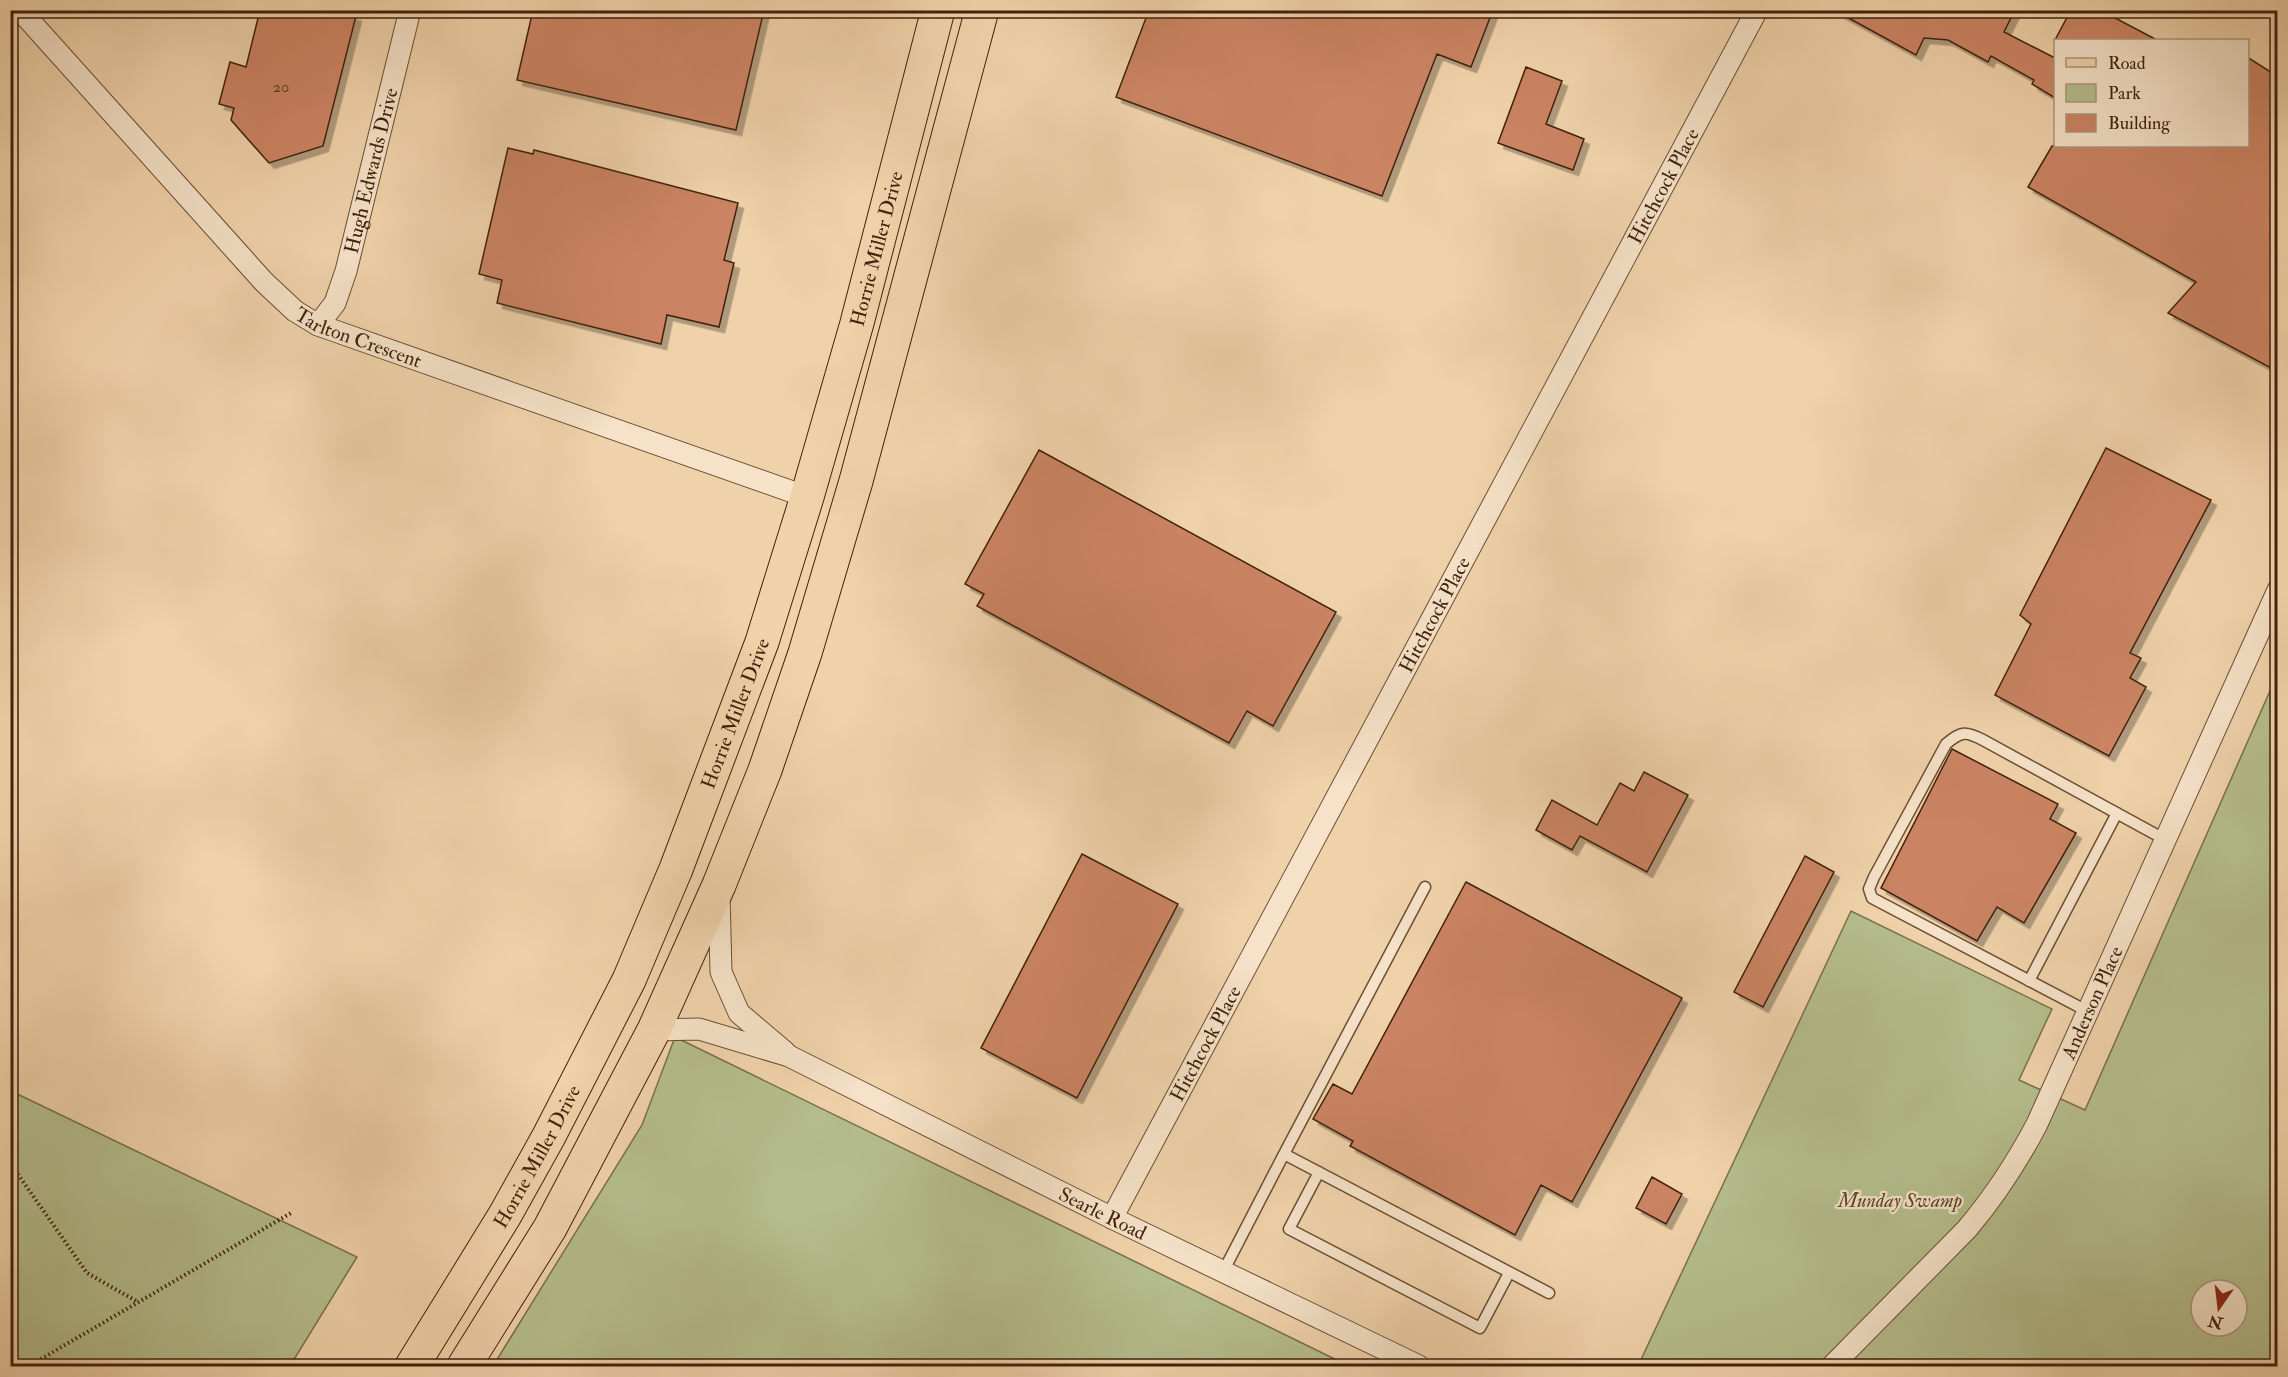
<svg xmlns="http://www.w3.org/2000/svg" width="2288" height="1377" font-family="'IM FELL Double Pica',serif">
<defs>
<filter id="shadow"><feDropShadow dx="5.5" dy="5.5" stdDeviation="0" flood-color="#0004"/></filter>
</defs>
<rect width="100%" height="100%" fill="#f0d2aa"/>
<filter id="stains"><feTurbulence type="fractalNoise" baseFrequency=".00333" numOctaves="4"/><feColorMatrix values="0 0 0 0 .2 0 0 0 0 .09 0 0 0 0 .02 0 0 0 .5 -.17"/></filter>
<radialGradient id="worn" r=".72"><stop offset=".6" stop-color="#630" stop-opacity="0"/><stop offset="1" stop-color="#630" stop-opacity=".3"/></radialGradient>
<!-- green -->
<path fill="#b5bd8c" stroke="#7a704c" stroke-width="1.5" fill-rule="evenodd" d="M2277,675V1366H1638L1851,911L2052,1009L2019,1080L2085,1110ZM2201,1290H2237V1326H2201Z
M675,1037L1349,1366H493L642,1125Z
M11,1091L357,1257L290,1366H11Z"/>
<!-- building -->
<path fill="#cb8463" stroke="#40220d" stroke-width="1.5" filter="url(#shadow)" d="M260,10H336L356,16L323,146L269,163L231,120L234,108L219,104L230,62L246,67Z
M533,10H764L736,130L517,80Z
M1149,10H1493L1471,67L1437,54L1382,196L1116,97Z
M1834,10H2015L2004,32L2055,58V98L2032,84L2034,80L1991,56L1988,62L1948,40L1924,38L1916,55Z
M2071,10H2100L2157,40H2055Z
M2247,57L2277,76V357L2271,368L2168,313L2196,282L2028,187L2052,146H2247Z
M1526,67L1562,81L1546,124L1584,139L1573,170L1498,143Z
M508,148L533,154L534,150L738,203L724,260L734,263L719,327L667,315L661,344L497,303L502,280L479,274Z
M2106,448L2211,500L2130,653L2141,658L2130,678L2146,687L2109,756L1995,695L2031,624L2020,615Z
M1039,450L1336,612L1273,726L1247,711L1229,743L977,606L984,594L965,584Z
M1952,749L2058,804L2050,819L2076,833L2024,923L1997,907L1977,941L1881,888Z
M1644,772L1688,795L1647,872L1580,836L1572,850L1536,830L1552,800L1597,825L1620,783L1634,791Z
M1082,854L1178,904L1077,1098L981,1048Z
M1805,856L1834,872L1763,1007L1734,992Z
M1466,882L1682,998L1572,1202L1541,1185L1515,1235L1350,1146L1353,1141L1313,1119L1333,1084L1352,1094Z
M1652,1177L1682,1194L1666,1224L1636,1208Z"/>
<g fill="none" stroke-linecap="round" stroke-linejoin="round">
<!-- service casing -->
<g stroke="#6c4e34" stroke-width="13">
<path id="service" d="M2029,981L2117,813
M2087,1011L1872,898L1869,889L1874,877L1946,744C1961,731 1966,731 1983,740L2164,839
M1284,1154L1425,887
M1319,1172L1289,1229L1480,1328L1509,1273
M1223,1272L1284,1154L1549,1293"/>
</g>
<!-- minor casing -->
<g stroke="#6c4e34" stroke-width="23">
<g id="minor">
<path id="s1" d="M20,10L264,282L295,311L318,325L807,497"/>
<path id="s2" d="M318,325L335,303L346,271L410,10"/>
<path d="M719,895L721,972L739,1013L785,1052"/>
<path id="s3" d="M654,1030L699,1029L789,1056L1112,1218L1419,1366"/>
<path id="s4" d="M1112,1218L1757,10"/>
<path id="s5" d="M1832,1366L1967,1229C1994,1197 2017,1162 2037,1124L2278,590"/>
</g>
</g>
<!-- primary casing -->
<g stroke="#40220d" stroke-width="35">
<g id="primary">
<path id="s6" d="M412,1366L505,1215L549,1136L629,980L676,869L762,642L807,497L857,323L938,10"/>
<path d="M464,1366L550,1228L654,1030L719,885L765,770L805,653L856,481L982,10"/>
</g>
</g>
<!-- path -->
<path stroke="#40220d" stroke-width="4" stroke-dasharray="1.5 3" stroke-linecap="butt" d="M10,1163L87,1273L138,1302
M29,1366L291,1213"/>
<!-- service -->
<use href="#service" stroke="#f5e2c8" stroke-width="10"/>
<!-- minor -->
<use href="#minor" stroke="#f5e2c8" stroke-width="21"/>
<!-- primary -->
<use href="#primary" stroke="#f0d2aa" stroke-width="33"/>
</g>
<g text-anchor="middle" stroke-width="4.5" stroke-linejoin="round" paint-order="stroke">
<!-- number labels -->
<g font-size="16" fill="#633a22">
<text x="281" y="92">20</text>
</g>
<!-- street labels -->
<g font-size="20" fill="#40220d" stroke="#f5e2c8">
<text dy="7" stroke="none"><textPath href="#s2" startOffset="165">Hugh Edwards Drive</textPath></text>
<text dy="7" stroke="none"><textPath href="#s4" startOffset="1170">Hitchcock Place</textPath></text>
<text dy="7" stroke="none"><textPath href="#s6" startOffset="1216">Horrie Miller Drive</textPath></text>
<text dy="7" stroke="none"><textPath href="#s1" startOffset="477">Tarlton Crescent</textPath></text>
<text dy="7" stroke="none"><textPath href="#s4" startOffset="684">Hitchcock Place</textPath></text>
<text dy="7" stroke="none"><textPath href="#s6" startOffset="730">Horrie Miller Drive</textPath></text>
<text dy="7" stroke="none"><textPath href="#s5" startOffset="452">Anderson Place</textPath></text>
<text dy="7" stroke="none"><textPath href="#s4" startOffset="198">Hitchcock Place</textPath></text>
<text dy="7" stroke="none"><textPath href="#s6" startOffset="244">Horrie Miller Drive</textPath></text>
<text dy="7" stroke="none"><textPath href="#s3" startOffset="490">Searle Road</textPath></text>
</g>
<!-- park labels -->
<g font-size="20" font-style="italic" fill="#5d492d" stroke="#f5e2c8">
<text x="1900" y="1207">Munday Swamp</text>
</g>
</g>
<!-- margin -->
<rect width="2288" height="1377" fill="none" stroke="#f0d2aa" stroke-width="36"/>
<rect x="12" y="12" width="2264" height="1353" fill="none" stroke="#40220d" stroke-width="3"/>
<rect x="18" y="18" width="2252" height="1341" fill="none" stroke="#40220d" stroke-width="1.5"/>
<!-- legend -->
<rect x="2054" y="39" width="195" height="108" fill="#f5e2c8" stroke="#ad957d" stroke-width="1.5"/>
<rect x="2066" y="58" width="30" height="9" fill="#f0d2aa" stroke="#ad957d" stroke-width="1.5"/>
<text x="2108" y="69" font-size="18" fill="#40220d">Road</text>
<rect x="2066" y="84" width="30" height="18" fill="#b5bd8c" stroke="#ad957d" stroke-width="1.5"/>
<text x="2108" y="99" font-size="18" fill="#40220d">Park</text>
<rect x="2066" y="114" width="30" height="18" fill="#cb8463" stroke="#ad957d" stroke-width="1.5"/>
<text x="2108" y="129" font-size="18" fill="#40220d">Building</text>
<!-- north arrow -->
<g transform="translate(2219 1308) rotate(194)"><circle r="28" fill="#f5e2c8" stroke="#ad957d" stroke-width="1.5"/>
<path d="M0-4.5L10 22L0 15L-10 22Z" fill="#8f2418"/>
<text y="-9" font-size="16" font-weight="bold" text-anchor="middle" fill="#40220d">N</text>
</g>
<rect width="100%" height="100%" filter="url(#stains)"/>
<rect width="100%" height="100%" fill="url(#worn)"/>
</svg>
